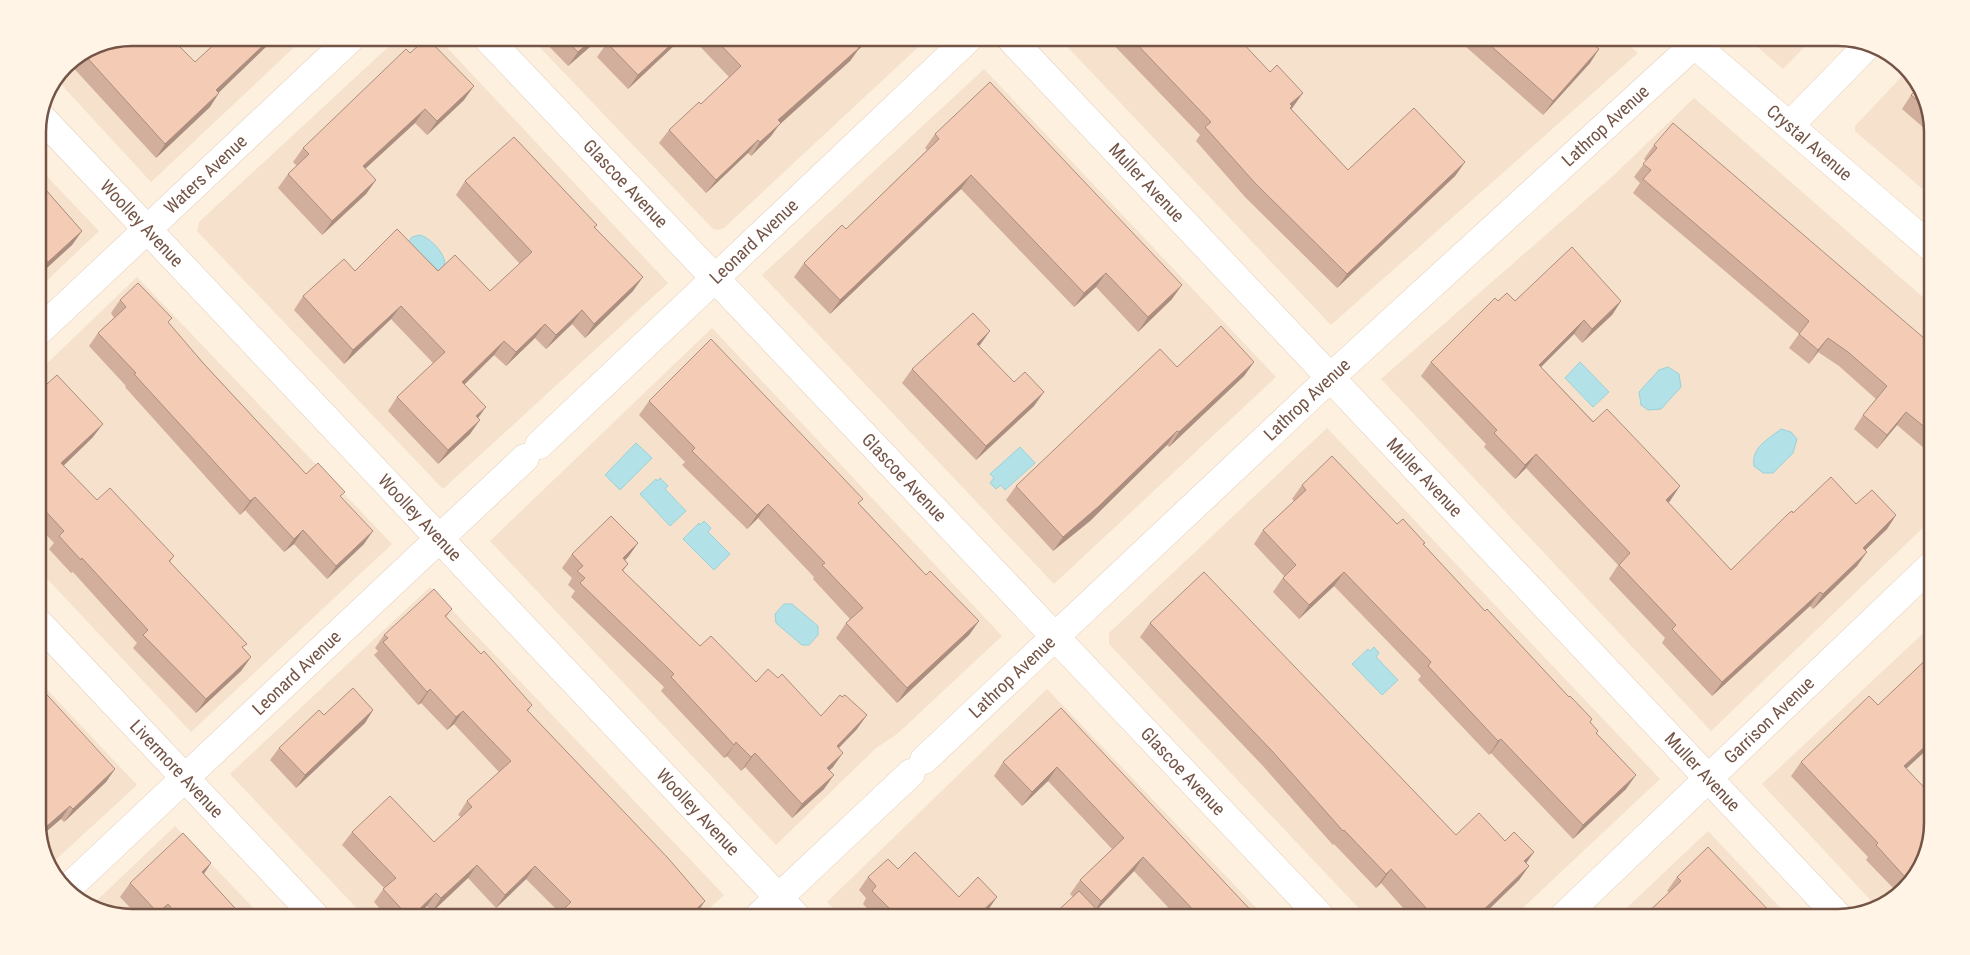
<svg xmlns="http://www.w3.org/2000/svg" width="1970" height="955" font-family="'Roboto Condensed',sans-serif">
<rect width="100%" height="100%" fill="#fdf0de"/>
<!-- residential -->
<path fill="#f5e1cc" d="M132,38H304L151,182L58,81L66,65L96,45Z
M398,38H438L668,283L443,489L197,231L199,222Z
M531,38H928L724,228L718,230L713,229Z
M1059,38H1620L1638,53L1331,325Z
M1747,38H1813L1783,69Z
M984,69L1276,377L1054,584L762,275Z
M1907,71L1916,79L1932,127V197L1855,131V126Z
M1694,98L1932,305V519L1711,731L1381,379L1613,176Z
M38,167L99,231L38,289Z
M137,277L392,544L191,732L38,569V372Z
M712,328L1002,636L897,734L876,748L776,845L490,541Z
M1327,428L1660,779L1513,917H1367L1109,644V633Z
M430,587L724,895L700,917H365L230,774Z
M1932,625V822L1923,864L1890,902L1876,906L1762,784Z
M38,680L137,785L50,865L38,829Z
M1047,689L1265,917H842L827,902Z
M175,826L262,917H133L90,907Z
M1708,831L1789,917H1617Z"/>
<!-- water -->
<path fill="#b2e2e7" stroke="#98d2d9" d="M420,235C430,238 444,252 445,263L440,272L408,242L412,237Z
M1580,362L1609,392L1593,407L1565,378Z
M1668,367L1679,374L1681,387L1661,409L1648,410L1641,405L1639,392L1659,370Z
M1781,429L1791,432L1797,439L1793,453L1773,473H1763L1754,466C1751,448 1767,440 1781,429Z
M636,443L652,458L620,490L605,475Z
M1020,447L1035,463L1005,490L1001,485L996,489L990,483L994,478L990,474Z
M660,478L668,486L665,489L686,511L670,526L640,494L656,479L657,481Z
M704,521L711,528L708,532L730,554L714,570L683,539L699,523L700,525Z
M784,604H792L818,626V635L809,645H802L776,623L775,614Z
M1374,647L1379,653L1376,657L1398,680L1382,695L1352,664L1368,649L1370,651Z"/>
<g fill="none" stroke-linecap="round" stroke-linejoin="round">
<!-- minor casing -->
<g stroke="#e3cdbd" stroke-width="29">
<g id="minor">
<path id="s1" d="M487,38L1321,917"/>
<path id="s2" d="M1010,38L1839,917"/>
<path id="s3" d="M1687,38L1932,248"/>
<path id="s4" d="M42,118L797,917"/>
<path d="M1790,125L1868,45"/>
<path id="s5" d="M38,332L351,38"/>
<path id="s6" d="M539,445L969,38"/>
<path id="s7" d="M38,622L316,917"/>
<path id="s8" d="M924,760L1331,377L1695,44"/>
<path id="s9" d="M68,888L525,458"/>
<path d="M758,917L911,773"/>
<path id="s10" d="M1563,917L1932,565"/>
</g>
</g>
<!-- minor -->
<use href="#minor" stroke="#fff" stroke-width="28"/>
</g>
<!-- wall -->
<path fill="#d2af9c" d="M275,38L218,93L210,107L156,158L69,63L96,45L195,62Z
M541,38H597L591,46L568,66Z
M613,38H681L679,41L628,89L597,57L607,43Z
M692,38H871L858,50L850,61L779,125L771,136L751,156L748,153L706,193L659,143L669,130L701,104L729,77Z
M1099,38H1105L1102,41Z
M1107,38H1238L1293,107L1291,109L1348,170L1465,162L1455,176L1337,288L1245,197L1196,141L1200,135Z
M1456,38H1586L1599,49L1590,63L1543,115Z
M410,53L464,100L427,135L415,123L365,169L376,180L366,194L322,235L278,188L288,174L297,166L293,162L303,148Z
M1919,87L1932,127V135L1902,109L1911,95Z
M935,134L1172,299L1138,332L1096,287L1074,307L961,189L830,314L794,277L804,263L846,229L927,150L925,148Z
M1654,145L1932,345V455L1897,425L1877,449L1854,429L1863,415L1876,399L1839,366L1818,352L1809,364L1789,348L1799,334L1633,193L1640,183L1634,177L1646,161L1644,159Z
M38,181L82,231L72,245L38,276Z
M465,181L595,227L633,291L585,338L572,324L546,349L535,338L506,366L494,355L464,384L478,419L470,434L438,464L388,411L397,397L433,363L391,319L344,364L294,310L303,296L355,271H438L490,291L520,264L456,195Z
M120,300L168,323L204,364L306,474L341,497L364,544L327,579L294,544L284,552L245,510L240,515L125,387L126,386L89,346L98,333L114,318L111,313Z
M1498,301H1621L1612,315L1582,343L1574,334L1541,367L1670,501L1668,503L1731,570L1793,513L1856,504L1896,515L1887,529L1865,550L1857,566L1813,609L1810,606L1712,696L1662,643L1665,638L1609,579L1618,565L1526,468L1515,479L1484,447L1486,444L1421,376L1431,362Z
M979,346L1034,406L976,460L902,383L912,369Z
M1254,362L1244,376L1169,447L1167,445L1090,521L1053,551L1006,500L1016,486L1177,367Z
M38,392L93,437L63,466L97,500L174,556L170,562L251,657L241,671L196,713L133,648L137,643L73,572L71,573L49,549L54,543L38,526Z
M649,401L859,504L926,575L979,621L969,635L897,703L836,638L846,623L850,619L813,579L814,577L758,518L747,529L682,465L685,462L639,415Z
M1302,485L1397,524L1423,545L1485,611L1569,697L1592,719L1590,722L1597,733L1626,789L1573,839L1491,753L1489,755L1418,680L1421,676L1334,586L1299,619L1273,592L1284,576L1254,544L1263,530L1294,501L1292,499Z
M638,543L628,557L625,560L628,564L623,571L700,646L756,682L778,678L821,716L857,729L839,748L833,767L829,771L824,789L792,818L745,767L741,771L727,756L724,758L661,691L664,687L571,597L575,591L568,585L572,578L562,568L572,554Z
M452,609L446,617L481,654L532,705L528,711L705,901L696,914L560,913L526,879L496,908L468,878L432,912L427,906L414,918H388L374,902L384,888L342,845L352,832L434,842L461,817L458,815L467,801L499,772L454,724L447,730L421,703L418,705L374,655L378,651L375,648L384,635Z
M1150,623L1456,835L1505,841L1534,852L1526,863L1529,866L1519,880L1480,918H1412L1381,883L1376,888L1334,844L1333,845L1263,766L1140,637Z
M1061,708L1258,918H1178L1134,871L1097,910L1073,897L1070,894L1080,880L1112,849L1048,781L1022,806L994,776L1003,762Z
M373,710L365,723L296,788L270,760L279,748L324,715Z
M1801,762L1907,769L1923,864L1902,888L1900,887L1896,891L1866,860L1868,857L1791,776Z
M115,769L106,782L64,822L61,819L38,829Z
M211,863L204,874L244,918H140L120,897L130,883Z
M898,869L959,897L988,910L980,918H876L863,904L866,898L859,890L868,877Z
M1677,877L1776,918H1642L1669,892L1667,891Z"/>
<!-- shaded-wall -->
<path fill="#ab8e7f" d="M271,38H275L207,104L216,90Z
M594,38H597L591,46L568,66L578,52Z
M678,38H681L679,41L628,89L638,75Z
M866,38H871L858,50L850,61L779,125L771,136L751,156L760,142L778,120Z
M1599,49L1590,63L1543,115L1553,101Z
M474,86L464,100L427,135L437,121Z
M219,93L210,107L156,158L165,144Z
M1303,93L1293,107L1290,110V104Z
M425,109L415,123L353,180L363,166Z
M758,140L748,153L706,193L716,180Z
M1465,162L1455,176L1337,288L1347,274Z
M971,175L961,189L830,314L840,300Z
M376,180L366,194L322,235L332,221Z
M82,231L72,245L38,276L48,262Z
M1106,273L1096,287L1074,307L1084,293Z
M643,277L633,291L585,338L594,324Z
M1182,285L1172,299L1138,332L1148,317Z
M1621,301L1612,315L1582,343L1592,329Z
M401,306L391,319L344,364L353,350Z
M582,310L572,324L546,349L556,335Z
M1584,320L1574,334L1529,379L1539,365Z
M545,324L535,338L506,366L516,352Z
M990,331L980,345L967,358L977,344Z
M1828,338L1818,352L1809,364L1818,350Z
M504,341L494,355L453,396L462,382Z
M1254,362L1244,376L1169,447L1179,432Z
M1044,392L1034,406L976,460L986,446Z
M486,407L476,421V416Z
M1906,412L1897,425L1877,449L1887,435Z
M480,420L470,434L438,464L448,450Z
M103,424L93,437L52,477L61,463Z
M1177,431L1167,445L1090,521L1053,551L1063,537Z
M1536,454L1526,468L1515,479L1525,465Z
M1680,486L1670,501L1656,514L1666,500Z
M255,497L245,510L240,515L250,501Z
M768,504L758,518L747,529L757,515Z
M1896,515L1887,529L1853,562L1863,548Z
M303,530L294,544L284,552L294,539Z
M373,531L364,544L327,579L336,566Z
M638,543L628,557L613,572L623,558Z
M1867,552L1857,566L1813,609L1823,594Z
M1344,572L1334,586L1299,619L1309,605Z
M1820,592L1810,606L1712,696L1722,682Z
M979,621L969,635L897,703L907,688Z
M251,657L241,671L196,713L206,699Z
M430,689L421,703L418,705L427,692Z
M373,710L365,723L296,788L305,775Z
M463,711L454,724L447,730L456,717Z
M867,715L857,729L827,760L837,746Z
M1501,739L1491,753L1489,755L1498,741Z
M1932,740V745L1894,780L1904,766Z
M736,742L727,756L724,758L734,745Z
M755,753L745,767L741,771L751,757Z
M843,753L833,767L817,782L827,768Z
M1057,767L1048,781L1022,806L1032,792Z
M115,769L106,782L64,822L73,809Z
M834,775L824,789L792,818L802,804Z
M1636,775L1626,789L1573,839L1583,825Z
M70,806L61,819L40,837L39,833Z
M1534,852L1524,866V861Z
M1143,857L1134,871L1092,915L1101,901Z
M211,863L201,878L202,872Z
M477,865L468,878L432,912L441,898Z
M535,866L526,879L496,908L505,895Z
M1529,866L1519,880L1480,918H1475Z
M1391,869L1381,883L1376,888L1386,874Z
M1910,873L1900,887L1896,891L1905,877Z
M436,893L427,906L414,918H410Z
M997,897L988,910L980,918H975Z
M705,901L696,914L692,918H687Z
M168,904L158,918H155L158,913Z"/>
<!-- building -->
<path fill="#f4cbb5" stroke="#ab8e7f" d="M132,38H171L195,62L221,38H271L216,90L219,93L165,144L83,53L96,45Z
M427,38L474,86L437,121L425,109L363,166L376,180L332,221L288,174L309,154L303,148L406,49L410,53Z
M563,38H594L578,52Z
M613,38H678L638,75L607,43Z
M714,38H866L858,46L859,48L778,120L781,123L760,142L758,140L716,180L669,130L699,102L701,104L741,66Z
M1131,38H1238L1270,72L1277,65L1303,93L1290,104L1292,106L1290,108L1348,170L1414,108L1465,162L1347,274L1255,183L1205,127L1211,122Z
M1482,38H1586L1599,49L1553,101Z
M990,82L1182,285L1148,317L1106,273L1084,293L971,175L840,300L804,263L842,225L846,229L939,139L935,134Z
M1919,87L1926,108L1911,95Z
M1673,123L1932,345V433L1906,412L1887,435L1863,415L1887,386L1848,352L1828,338L1818,350L1799,334L1809,321L1643,179L1651,170L1643,164L1657,148L1654,145Z
M514,137L597,225L594,227L643,277L594,324L582,310L556,335L545,324L516,352L504,341L462,382L486,407L476,416L480,420L448,450L397,397L445,352L401,306L353,350L303,296L344,259L355,271L397,229L438,271L455,255L490,291L532,252L465,181Z
M38,181L82,231L48,262L38,251Z
M1572,247L1621,301L1592,329L1584,320L1539,365L1593,422L1607,409L1648,452L1680,486L1666,500L1731,570L1789,513L1792,511L1793,513L1831,477L1856,504L1872,490L1896,515L1863,548L1867,552L1823,594L1820,592L1722,682L1672,629L1676,625L1619,565L1630,553L1536,454L1525,465L1494,433L1497,430L1431,362L1495,298L1498,301L1507,293L1515,301Z
M138,283L172,318L168,322L204,364L306,474L318,463L345,492L340,496L373,531L336,566L303,530L294,539L255,497L250,501L134,374L136,373L98,333L126,307L120,300Z
M973,313L990,331L977,344L1014,382L1025,372L1044,392L986,446L912,369Z
M1221,326L1254,362L1179,432L1177,431L1099,506L1063,537L1016,486L1160,349L1177,367Z
M711,339L863,499L858,503L926,575L930,571L979,621L907,688L846,623L863,608L822,565L825,563L768,504L757,515L692,451L695,448L649,401Z
M57,375L103,424L61,463L97,500L110,488L174,556L169,561L247,644L242,647L251,657L206,699L143,635L148,630L82,558L81,560L59,536L64,531L38,503V392Z
M1332,456L1397,524L1403,519L1425,543L1423,544L1485,611L1487,609L1569,697L1570,696L1592,719L1590,722L1598,731L1596,733L1636,775L1583,825L1501,739L1498,741L1428,666L1431,662L1344,572L1309,605L1283,578L1296,565L1263,530L1306,490L1302,485Z
M611,516L638,543L623,558L628,564L622,570L700,646L711,636L756,682L768,669L778,678L782,674L821,716L840,695L842,697L845,695L867,715L837,746L843,753L827,768L834,775L802,804L755,753L751,757L736,742L734,745L671,677L674,674L580,583L585,578L577,571L583,566L572,554Z
M1204,572L1456,835L1479,813L1505,841L1514,832L1534,852L1524,861L1529,866L1475,918H1435L1391,869L1386,874L1344,830L1343,831L1273,752L1150,623Z
M434,589L452,609L445,616L481,654L484,651L532,705L527,710L667,857L705,901L687,918H555L571,902L535,866L505,895L477,865L441,898L436,893L410,918L383,889L396,878L352,832L390,796L434,842L472,807L467,801L511,761L463,711L456,717L430,689L427,692L383,642L388,638L384,635Z
M1932,654V740L1904,766L1932,796V822L1923,864L1913,876L1910,873L1905,877L1876,845L1878,843L1801,762L1869,696L1878,705Z
M38,685L115,769L73,809L70,806L39,833L38,829Z
M353,688L373,710L305,775L279,748L319,710L324,715Z
M1061,708L1258,918H1201L1143,857L1101,901L1080,880L1124,838L1057,767L1032,792L1003,762Z
M183,833L211,863L202,872L244,918H180L168,904L158,913L130,883Z
M1708,847L1776,918H1716L1713,914L1710,918H1642L1681,881L1677,877Z
M915,852L959,897L978,877L997,897L975,918H908L900,909L895,914L872,891L876,886L868,877L888,859L898,869Z
M1079,891L1105,918H1050Z"/>
<g text-anchor="middle" stroke-width="4.5" stroke-linejoin="round" paint-order="stroke">
<!-- street labels -->
<g font-size="18" fill="#745446" stroke="#fff4e5">
<text dy="6" stroke="none"><textPath href="#s8" startOffset="931">Lathrop Avenue</textPath></text>
<text dy="6" stroke="none"><textPath href="#s3" startOffset="161">Crystal Avenue</textPath></text>
<text dy="6" stroke="none"><textPath href="#s5" startOffset="230">Waters Avenue</textPath></text>
<text dy="6" stroke="none"><textPath href="#s2" startOffset="199">Muller Avenue</textPath></text>
<text dy="6" stroke="none"><textPath href="#s1" startOffset="201">Glascoe Avenue</textPath></text>
<text dy="6" stroke="none"><textPath href="#s4" startOffset="145">Woolley Avenue</textPath></text>
<text dy="6" stroke="none"><textPath href="#s6" startOffset="296">Leonard Avenue</textPath></text>
<text dy="6" stroke="none"><textPath href="#s8" startOffset="526">Lathrop Avenue</textPath></text>
<text dy="6" stroke="none"><textPath href="#s1" startOffset="606">Glascoe Avenue</textPath></text>
<text dy="6" stroke="none"><textPath href="#s2" startOffset="604">Muller Avenue</textPath></text>
<text dy="6" stroke="none"><textPath href="#s4" startOffset="550">Woolley Avenue</textPath></text>
<text dy="6" stroke="none"><textPath href="#s9" startOffset="314">Leonard Avenue</textPath></text>
<text dy="6" stroke="none"><textPath href="#s8" startOffset="121">Lathrop Avenue</textPath></text>
<text dy="6" stroke="none"><textPath href="#s10" startOffset="285">Garrison Avenue</textPath></text>
<text dy="6" stroke="none"><textPath href="#s7" startOffset="202">Livermore Avenue</textPath></text>
<text dy="6" stroke="none"><textPath href="#s1" startOffset="1011">Glascoe Avenue</textPath></text>
<text dy="6" stroke="none"><textPath href="#s2" startOffset="1009">Muller Avenue</textPath></text>
<text dy="6" stroke="none"><textPath href="#s4" startOffset="955">Woolley Avenue</textPath></text>
</g>
</g>
<!-- crop -->
<path d="M0 0H1970V955H0ZM132 46H1838A86 86 0 0 1 1924 132V823A86 86 0 0 1 1838 909H132A86 86 0 0 1 46 823V132A86 86 0 0 1 132 46Z" fill="#fff4e5" fill-rule="evenodd"/>
<path fill="none" stroke="#745446" stroke-width="2.5" d="M132 46H1838A86 86 0 0 1 1924 132V823A86 86 0 0 1 1838 909H132A86 86 0 0 1 46 823V132A86 86 0 0 1 132 46Z"/>
</svg>
